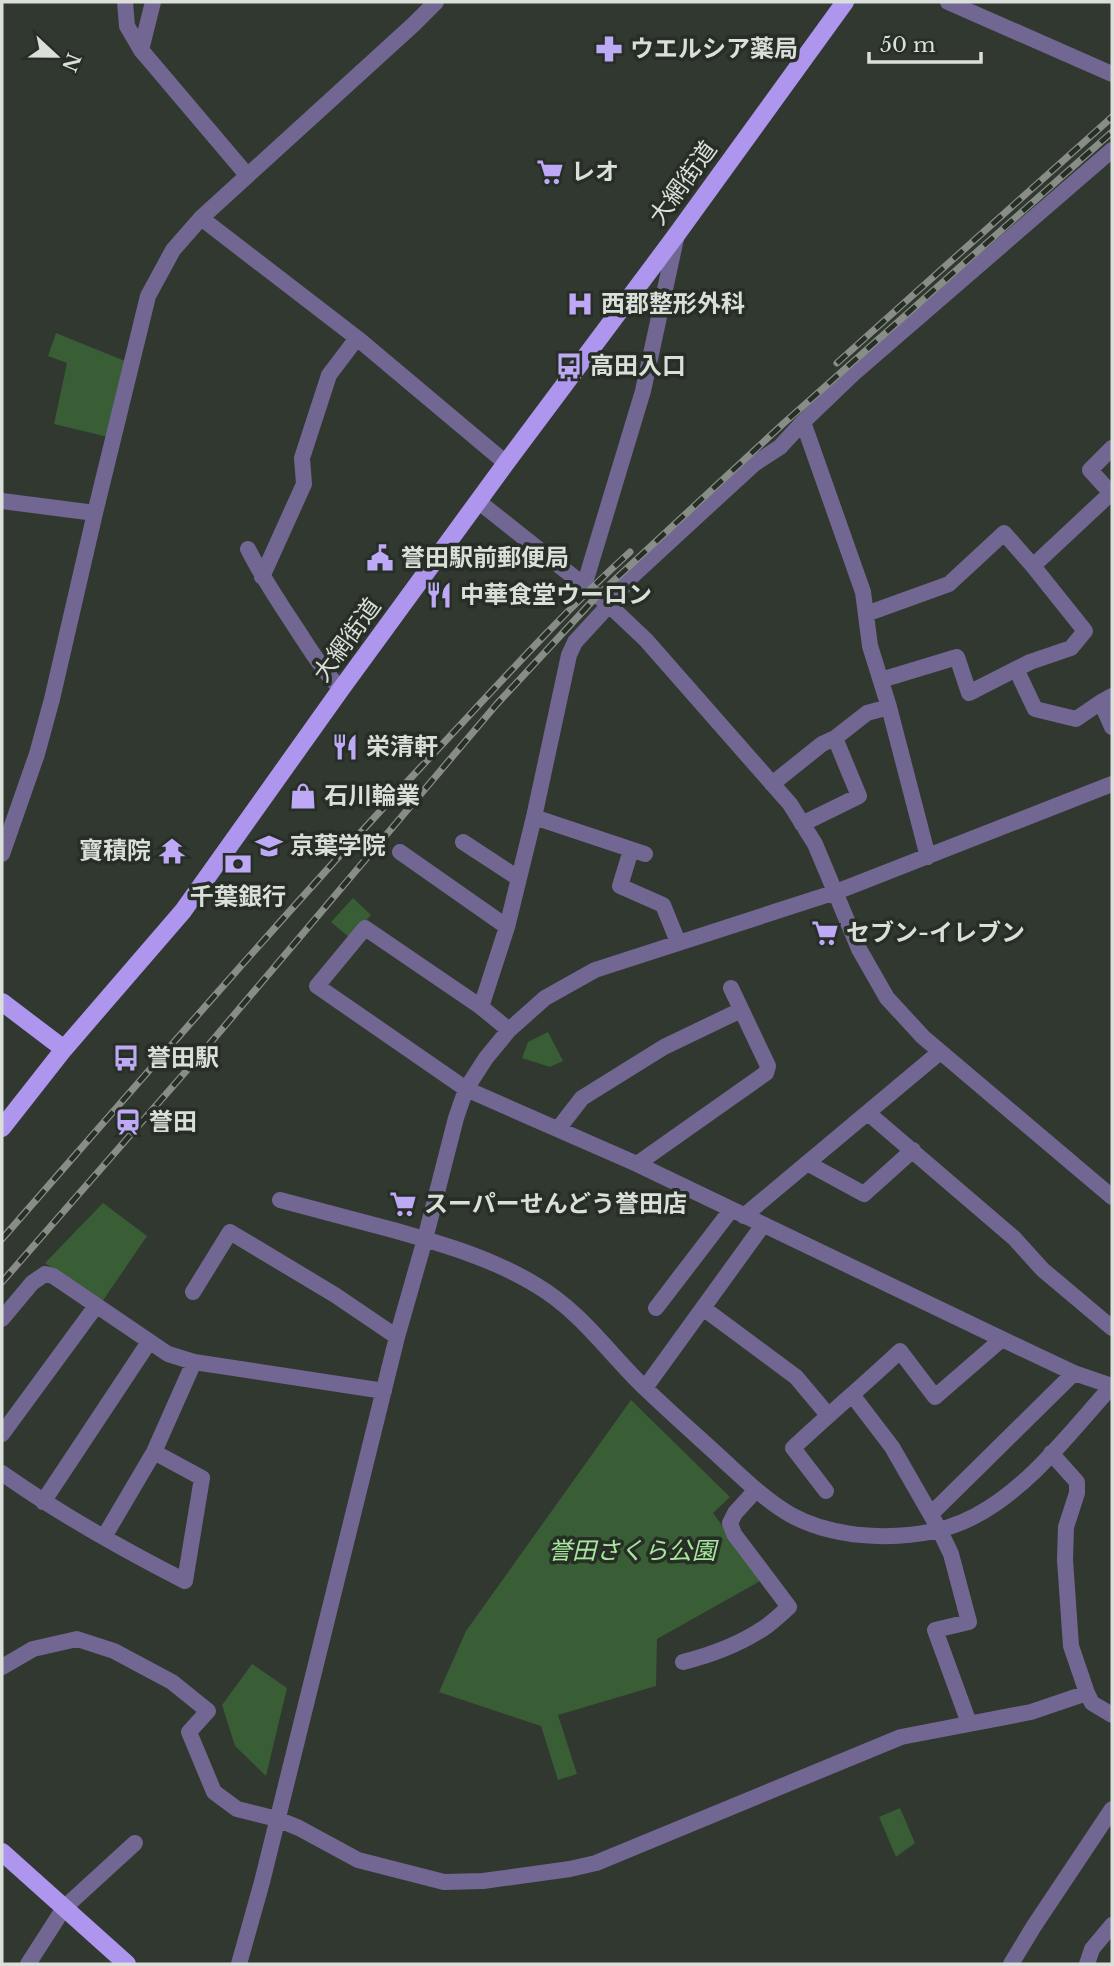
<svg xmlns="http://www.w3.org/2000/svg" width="1114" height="1966" font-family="'Libre Baskerville','Noto Sans JP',serif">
<rect width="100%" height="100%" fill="#30382f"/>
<!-- green -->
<path fill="#395d34" d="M56,333L125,361L108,437L54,424L67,363L48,356Z
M353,898L371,915L350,938L331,922Z
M548,1032L563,1061L550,1067L522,1058L528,1042Z
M103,1203L147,1236L102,1302L45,1263Z
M631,1400L730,1497L713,1513L762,1580L657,1639L656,1686L558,1715L577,1774L558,1780L541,1726L439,1692L466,1631Z
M252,1664L287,1688L266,1776L235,1746L222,1705Z
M900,1808L915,1843L896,1857L879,1817Z"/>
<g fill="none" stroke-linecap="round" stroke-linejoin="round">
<!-- minor -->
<path stroke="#726792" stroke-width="16" d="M125,2L127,26L141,50
M153,2L141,50L247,175
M948,2L1112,74
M201,218L357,338L506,463
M803,422L863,592L870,646L889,707L928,857
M2,501L95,513
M479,502L609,605L646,640L790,804L815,844L859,949L887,998L923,1037L1112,1197
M248,549C262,577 279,602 296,628C310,649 323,671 341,689
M262,577L304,484L302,458L329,375L357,338
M584,586L643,391L677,234
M866,614L949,584L1004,533L1033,566
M1016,669L1035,709L1076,719L1101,702
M881,680L957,657L969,693L1030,662L1071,648L1085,631L1033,566L1111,493L1090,470L1112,448
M1112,696L1101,702L1112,727
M772,784L822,744L835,738L867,713L889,707
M534,817L645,854
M802,824L859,796L835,738
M463,842L518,878
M631,850L620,886L663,905L678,942
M400,852L507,927
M2,854L37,754L52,699L95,513L148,296L173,250L201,218L414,24L436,2
M481,1007L365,928L317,986L466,1089L637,1164L1002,1339L1074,1373L1112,1386
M509,1030L481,1007L507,927L534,817L569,655L575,642L609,605L630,578L754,464L780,447L803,422L853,374L1112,150
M868,1113L1014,1238L1043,1270L1112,1328
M558,1129L582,1098L664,1047L741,1010
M807,1163L864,1194L913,1150
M637,1164L766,1073L768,1066L731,988
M280,1200C318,1210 355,1220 393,1230C442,1244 492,1258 536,1285C583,1313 609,1354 647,1390C671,1413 696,1435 721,1458C743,1478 765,1500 791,1515C818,1530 846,1535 877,1536C910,1537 945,1532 975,1516C1030,1487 1071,1431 1112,1386
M744,1216L940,1052
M193,1292L230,1232L335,1295L397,1337
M656,1308L731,1210
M703,1308L796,1377L828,1415
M2,1319L32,1283L45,1274L53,1276L168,1354L194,1362L384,1391
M645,1388L763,1225
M853,1396L892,1447L939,1529L951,1554L969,1622L935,1630L969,1723
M2,1434L96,1306
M1051,1453L1077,1482V1493L1066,1527L1065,1560L1071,1646L1087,1693L1092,1703L1112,1715
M2,1473C60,1514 122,1549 185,1581L202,1478L154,1452
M826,1491L793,1448C828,1415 865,1384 900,1351L935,1397L1002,1339
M43,1502L149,1342
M931,1514L1074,1373
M104,1537L154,1452L194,1362
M683,1662C711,1655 740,1644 764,1628C773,1622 781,1614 789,1607L734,1534L730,1523L735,1513L756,1490
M2,1667L33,1649L77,1639L114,1651L172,1682L208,1711L189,1732L214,1792L237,1809L277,1819L299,1828L358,1860L444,1882L483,1881L570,1869L596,1863L901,1737L1031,1712L1087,1693
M28,1964L64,1908L135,1843
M239,1964L262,1882L397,1337L425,1239L456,1118L466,1089L486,1058L509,1030L545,998L595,970L836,892L1112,784
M1011,1964L1034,1926L1112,1809
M1087,1964L1092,1949L1112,1925"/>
<!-- major -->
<path stroke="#ae95ed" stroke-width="18" d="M2,1002L64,1049
M2,1128L64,1049L183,911L341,689L506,463L677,234L845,2
M2,1852L127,1964"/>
<!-- rail casing -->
<g stroke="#888e87" stroke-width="7">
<path id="rail" d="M837,363L1112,117
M2,1239C140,1081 277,922 420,768C489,695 555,620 630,552
M2,1282L201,1054L496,705L597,596L784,423L1112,132"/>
</g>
<!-- rail -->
<use href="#rail" stroke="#262e25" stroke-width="4.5" stroke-dasharray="13" stroke-linecap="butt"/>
</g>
<!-- icons -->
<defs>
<g id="pharmacy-bare" transform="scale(2.1)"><path d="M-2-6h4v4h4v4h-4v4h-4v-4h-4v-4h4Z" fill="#bda9f5" stroke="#262e25" stroke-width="2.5" paint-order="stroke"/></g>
<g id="supermarket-bare" transform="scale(2.1)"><path d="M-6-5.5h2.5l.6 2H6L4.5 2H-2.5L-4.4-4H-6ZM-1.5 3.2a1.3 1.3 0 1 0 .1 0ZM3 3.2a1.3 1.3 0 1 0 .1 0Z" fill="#bda9f5" stroke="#262e25" stroke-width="2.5" paint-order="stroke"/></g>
<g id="hospital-bare" transform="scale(2.1)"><path d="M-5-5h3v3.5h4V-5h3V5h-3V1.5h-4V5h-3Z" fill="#bda9f5" stroke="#262e25" stroke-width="2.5" paint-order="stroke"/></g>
<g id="bus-bare" transform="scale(2.1)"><path d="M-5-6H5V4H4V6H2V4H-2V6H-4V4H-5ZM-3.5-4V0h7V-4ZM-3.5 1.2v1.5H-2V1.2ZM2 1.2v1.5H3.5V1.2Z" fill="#bda9f5" stroke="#262e25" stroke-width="2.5" paint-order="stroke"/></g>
<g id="civic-bare" transform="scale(2.1)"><path d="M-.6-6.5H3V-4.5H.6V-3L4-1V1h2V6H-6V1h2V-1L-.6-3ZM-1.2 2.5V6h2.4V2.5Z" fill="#bda9f5" stroke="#262e25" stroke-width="2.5" paint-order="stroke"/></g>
<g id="restaurant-bare" transform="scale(2.1)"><path d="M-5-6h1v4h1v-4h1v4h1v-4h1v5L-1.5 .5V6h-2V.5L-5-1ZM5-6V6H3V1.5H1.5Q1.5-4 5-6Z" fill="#bda9f5" stroke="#262e25" stroke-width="2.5" paint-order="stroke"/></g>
<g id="shop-bare" transform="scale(2.1)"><path d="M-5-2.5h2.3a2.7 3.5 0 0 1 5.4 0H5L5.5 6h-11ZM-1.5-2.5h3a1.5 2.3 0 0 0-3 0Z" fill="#bda9f5" stroke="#262e25" stroke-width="2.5" paint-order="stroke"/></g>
<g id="university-bare" transform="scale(2.1)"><path d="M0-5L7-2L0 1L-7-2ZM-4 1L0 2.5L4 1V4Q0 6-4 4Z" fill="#bda9f5" stroke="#262e25" stroke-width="2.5" paint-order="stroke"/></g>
<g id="temple-bare" transform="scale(2.1)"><path d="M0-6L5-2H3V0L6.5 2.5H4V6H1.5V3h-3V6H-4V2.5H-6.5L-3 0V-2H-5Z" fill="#bda9f5" stroke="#262e25" stroke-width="2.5" paint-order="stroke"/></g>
<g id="bank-bare" transform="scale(2.1)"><path d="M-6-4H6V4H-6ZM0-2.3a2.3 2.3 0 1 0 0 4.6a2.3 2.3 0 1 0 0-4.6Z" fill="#bda9f5" stroke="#262e25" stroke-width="2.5" paint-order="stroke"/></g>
<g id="station-bare" transform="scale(2.1)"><path d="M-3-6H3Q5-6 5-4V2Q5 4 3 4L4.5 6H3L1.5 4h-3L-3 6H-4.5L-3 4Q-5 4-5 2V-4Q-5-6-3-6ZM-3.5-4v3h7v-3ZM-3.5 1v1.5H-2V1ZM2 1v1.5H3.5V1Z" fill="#bda9f5" stroke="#262e25" stroke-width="2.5" paint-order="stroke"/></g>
</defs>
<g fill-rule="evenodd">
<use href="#pharmacy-bare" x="609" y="49"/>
<use href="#supermarket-bare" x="550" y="172"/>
<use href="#hospital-bare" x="580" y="304"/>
<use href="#bus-bare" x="569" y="366"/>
<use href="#civic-bare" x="380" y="558"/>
<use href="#restaurant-bare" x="439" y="595"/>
<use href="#restaurant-bare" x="345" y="747"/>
<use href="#shop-bare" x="303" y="796"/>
<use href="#university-bare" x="269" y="846"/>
<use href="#temple-bare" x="172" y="851"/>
<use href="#bank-bare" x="238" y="864"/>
<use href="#supermarket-bare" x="825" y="933"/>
<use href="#bus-bare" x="126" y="1058"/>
<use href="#station-bare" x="128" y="1122"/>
<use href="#supermarket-bare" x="403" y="1204"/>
</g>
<g text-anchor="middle" stroke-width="7" stroke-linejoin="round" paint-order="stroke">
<!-- poi labels -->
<g font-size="24" font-weight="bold" fill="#dadfd9" stroke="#262e25" text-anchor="start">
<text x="630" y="57">ウエルシア薬局</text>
<text x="571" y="180">レオ</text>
<text x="601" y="312">西郡整形外科</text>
<text x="590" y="374">高田入口</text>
<text x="401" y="566">誉田駅前郵便局</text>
<text x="460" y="603">中華食堂ウーロン</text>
<text x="366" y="755">栄清軒</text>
<text x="324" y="804">石川輪業</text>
<text x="290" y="854">京葉学院</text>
<text x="151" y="859" text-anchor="end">寶積院</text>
<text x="238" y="905" text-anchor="middle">千葉銀行</text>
<text x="846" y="941">セブン-イレブン</text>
<text x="147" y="1066">誉田駅</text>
<text x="149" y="1130">誉田</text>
<text x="424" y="1212">スーパーせんどう誉田店</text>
</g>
<!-- street labels -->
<g font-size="24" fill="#dadfd9" stroke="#262e25">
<text transform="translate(683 183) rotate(-54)" y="8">大網街道</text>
<text transform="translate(347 640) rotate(-54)" y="8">大網街道</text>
</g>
<!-- park labels -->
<g font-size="24" font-style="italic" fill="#a7e89e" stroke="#262e25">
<text x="632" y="1559">誉田さくら公園</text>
</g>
</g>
<!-- border -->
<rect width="1114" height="1966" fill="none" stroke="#dadfd9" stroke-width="7"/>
<!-- north arrow -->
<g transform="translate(56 56) rotate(112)" stroke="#262e25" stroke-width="5" paint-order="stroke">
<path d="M0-5L12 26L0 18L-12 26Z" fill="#dadfd9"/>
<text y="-10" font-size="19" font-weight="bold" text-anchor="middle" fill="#dadfd9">N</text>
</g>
<!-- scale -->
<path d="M869 52v10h112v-10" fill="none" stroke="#dadfd9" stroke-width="3.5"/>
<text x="880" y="52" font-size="21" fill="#dadfd9" stroke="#262e25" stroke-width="5" paint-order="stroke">50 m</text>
</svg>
